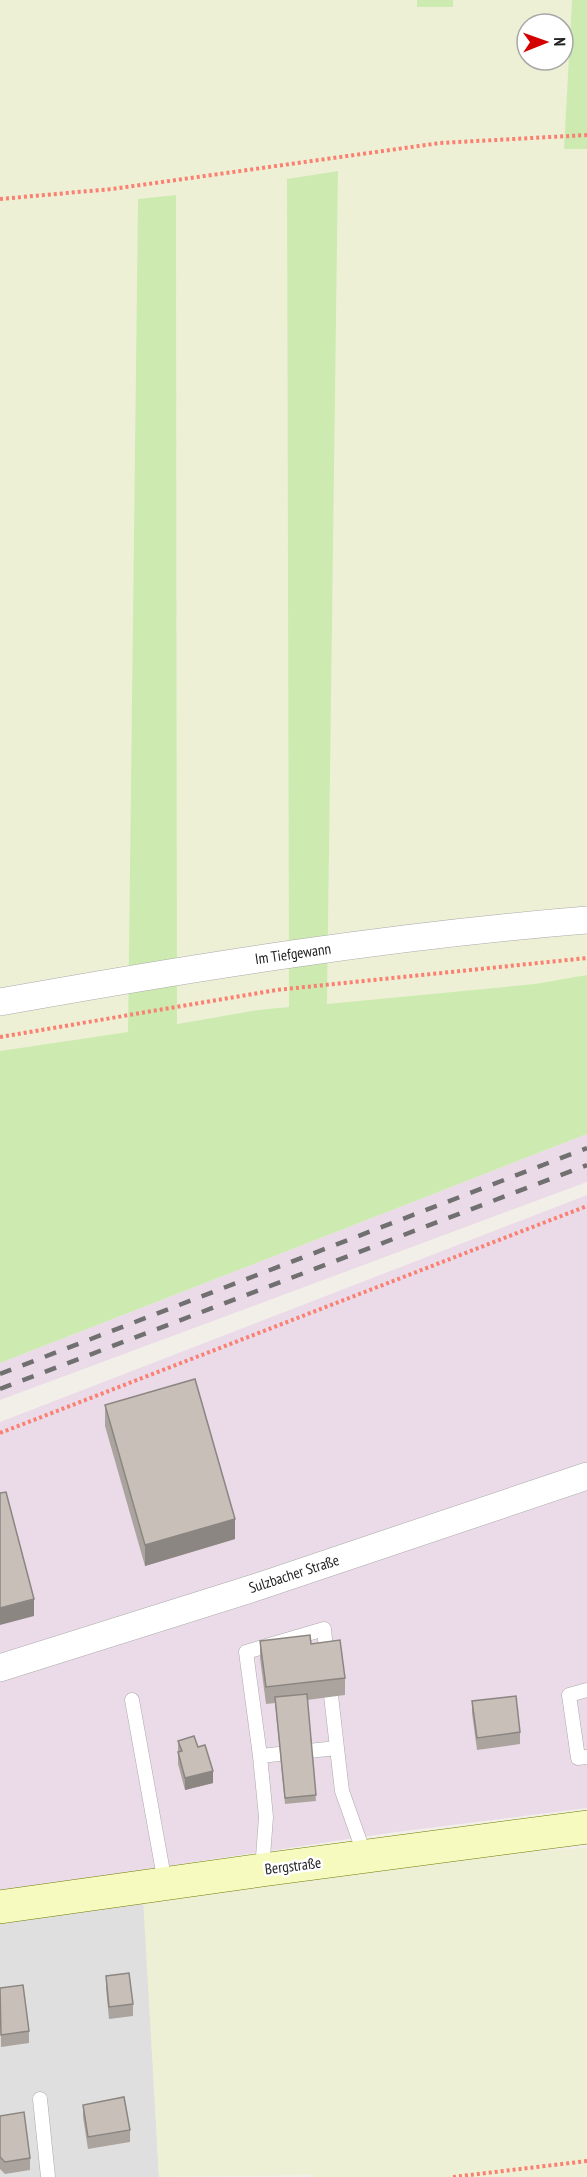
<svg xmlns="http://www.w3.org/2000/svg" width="587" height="2177" font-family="'PT Sans Narrow',sans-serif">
<rect width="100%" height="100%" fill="#f2efe9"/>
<!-- residential -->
<path fill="#e0dfdf" d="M143,1869L159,2177H0V1891Z"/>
<!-- industrial -->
<path fill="#ebdbe8" d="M587,1134V1182L0,1400V1363Z
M587,1195V1808L389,1833L0,1891V1422Z"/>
<!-- farmland -->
<path fill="#eef0d5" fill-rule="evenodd" d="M0,0H417V7H452L453,0H572L564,149H587V975L535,984L327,1005L338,171L287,179L289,1007L258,1010L177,1024L176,196L138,200L128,1033L0,1051ZM527,24H563V60H527Z
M406,1841L542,1851L587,1848V2177H311V2175L159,2177L143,1898Z"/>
<!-- grass -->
<path fill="#cdebb0" d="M417,0H453V7H417Z
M572,0H587V149H564Z
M338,171L327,1004L535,984L587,975V1134L0,1363V1051L128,1032L138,199L176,195L177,1024L258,1010L289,1007L287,179Z"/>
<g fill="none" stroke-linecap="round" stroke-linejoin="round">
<!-- lane casing -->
<g stroke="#a9a9a9" stroke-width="15">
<path id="lane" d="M329,1678L337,1748
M587,1690L569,1695L578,1758L587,1757
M132,1700L165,1883
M260,1756L246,1652L324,1629L327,1659
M262,1870L266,1817L260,1756L337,1748L342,1791L365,1856
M40,2099L48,2177"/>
</g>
<!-- street casing -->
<g stroke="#a9a9a9" stroke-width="28">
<path id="street" d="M0,1002C195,967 390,936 587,920
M0,1668L260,1586L587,1476"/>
</g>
<!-- secondary casing -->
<g stroke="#707d05" stroke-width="34">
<path id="secondary" d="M0,1907L262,1870L587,1827"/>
</g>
<!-- path -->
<path stroke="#fa8072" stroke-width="4" stroke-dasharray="3 3" stroke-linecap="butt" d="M0,199L112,189L440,143L587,135
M0,1037L276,990L587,958
M0,1433L587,1206
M453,2177L587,2161"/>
<!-- lane -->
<use href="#lane" stroke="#fff" stroke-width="14"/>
<!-- street -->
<use href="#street" stroke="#fff" stroke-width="27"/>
<!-- secondary -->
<use href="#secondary" stroke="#f7fabf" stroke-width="33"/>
<!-- rail -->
<path stroke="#707070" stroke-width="4.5" stroke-dasharray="12 12" stroke-linecap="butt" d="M0,1374L587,1148
M0,1389L587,1165"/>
</g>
<!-- wall -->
<path fill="#aba49e" d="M105,1405L235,1539L145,1566L105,1426Z
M260,1641L311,1644L345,1678V1695L307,1700L316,1801L285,1804L275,1703L266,1704L260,1658Z
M472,1701L520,1732V1744L477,1750L472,1713Z
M178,1741L198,1747L213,1783L185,1790L178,1764Z
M106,1976L133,2004V2016L109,2019L106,1988Z
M0,1988L29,2031V2043L1,2047Z
M83,2105L130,2130V2142L88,2149L83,2117Z
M0,2116L30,2158V2170L5,2174L0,2169Z"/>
<!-- shaded-wall -->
<path fill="#8b8681" d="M235,1519V1539L145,1566V1545Z
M34,1599V1616L0,1625V1608Z
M213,1771V1783L185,1790V1778Z"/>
<!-- building -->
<path fill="#c7bfb8" stroke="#8b8681" stroke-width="1.5" d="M195,1379L235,1519L145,1545L105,1405Z
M6,1492L34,1599L0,1608V1493Z
M310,1635L311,1644L340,1640L345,1678L266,1687L260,1641Z
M307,1694L316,1795L285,1798L275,1697Z
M516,1696L520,1732L477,1738L472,1701Z
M194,1736L198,1747L205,1745L213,1771L185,1778L178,1752L182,1751L178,1741Z
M129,1973L133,2004L109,2007L106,1976Z
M23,1985L29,2031L1,2035L0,1988Z
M124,2097L130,2130L88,2137L83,2105Z
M24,2112L30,2158L5,2162L0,2157V2116Z"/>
<g text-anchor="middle" stroke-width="5" stroke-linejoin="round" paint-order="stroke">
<!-- street labels -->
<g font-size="15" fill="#222" stroke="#fff">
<text transform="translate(293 954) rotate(-8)" y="5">Im Tiefgewann</text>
<text transform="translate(294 1574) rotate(-18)" y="5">Sulzbacher Straße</text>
<text transform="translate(293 1866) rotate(-7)" y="5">Bergstraße</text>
</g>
</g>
<!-- north arrow -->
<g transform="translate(545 42) rotate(89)"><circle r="28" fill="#ffffff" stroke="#a7a7a7" stroke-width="1.5"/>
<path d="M0-4.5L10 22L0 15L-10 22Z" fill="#d40000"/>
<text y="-9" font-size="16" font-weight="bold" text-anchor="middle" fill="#222222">N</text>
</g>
</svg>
